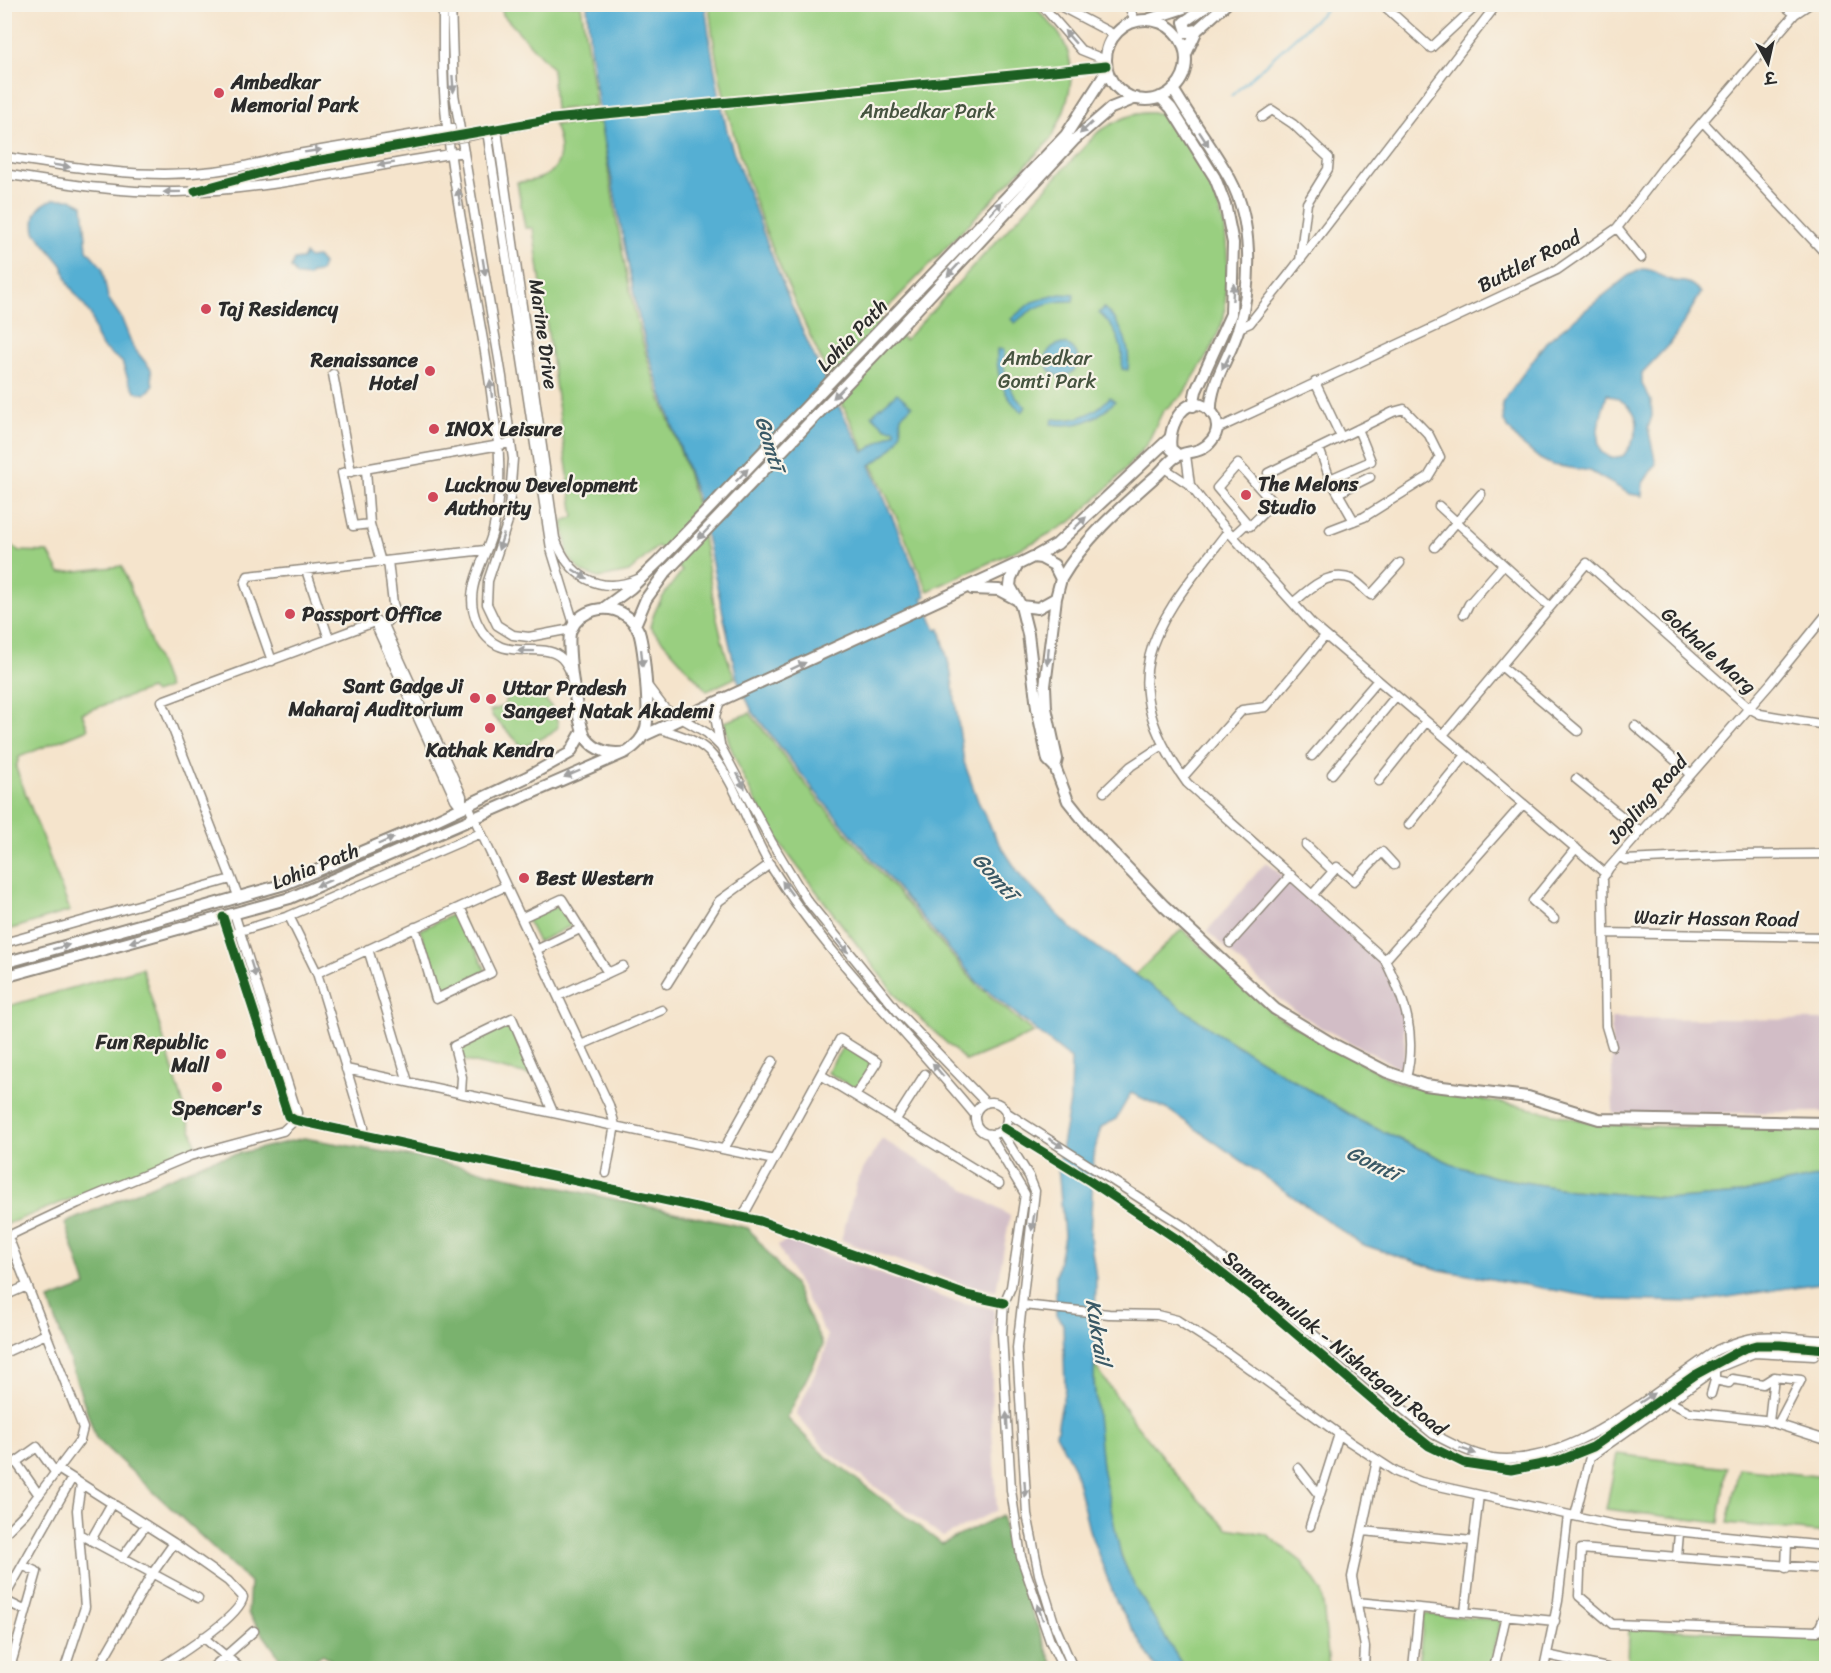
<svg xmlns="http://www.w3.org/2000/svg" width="1831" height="1673" font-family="Sriracha,'Playpen Sans Deva',sans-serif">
<rect width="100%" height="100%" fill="#f7f3e8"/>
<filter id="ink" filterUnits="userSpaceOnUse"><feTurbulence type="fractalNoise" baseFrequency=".0167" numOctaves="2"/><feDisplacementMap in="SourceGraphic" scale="12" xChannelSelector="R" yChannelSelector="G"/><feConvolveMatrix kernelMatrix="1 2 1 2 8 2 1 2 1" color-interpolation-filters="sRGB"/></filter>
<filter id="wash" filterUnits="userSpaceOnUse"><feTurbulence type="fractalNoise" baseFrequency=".008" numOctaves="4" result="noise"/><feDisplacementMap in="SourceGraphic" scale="24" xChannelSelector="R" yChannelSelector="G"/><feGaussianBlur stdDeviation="1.35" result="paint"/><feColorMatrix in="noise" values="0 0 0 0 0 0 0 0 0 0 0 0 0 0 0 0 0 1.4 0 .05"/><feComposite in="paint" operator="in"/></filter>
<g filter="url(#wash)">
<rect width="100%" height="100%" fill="#f5e4cc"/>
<!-- industrial -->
<path fill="#d2bdc6" d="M1266,862L1378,959L1393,984L1403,1016L1405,1047L1402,1069L1320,1027L1284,1003L1207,931Z
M1611,1018L1826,1020V1112L1613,1114Z
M882,1139L1010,1216L996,1291L959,1283L841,1240L858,1178Z
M788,1239L950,1300L994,1309L991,1412L997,1510L943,1537L826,1450L796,1414L825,1352L827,1336L778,1246Z"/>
<!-- green -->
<path fill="#99cf80" stroke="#627d56" stroke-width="1.5" d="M501,5H581L596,106L555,110L552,68L503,15Z
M709,5H1033C1042,15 1054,25 1061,37C1081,70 1068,107 1051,139L879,317L905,340L1098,132C1121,118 1137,109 1165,114L1196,160L1214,192L1225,228L1228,266L1224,318L1212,348L1182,396L1163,411L1147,444L1115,481L1071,522L1034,542L928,591C912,556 899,520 882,486C808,332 726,178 709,5Z
M600,122C614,199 624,279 646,354C660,402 682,448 694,496C710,554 711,624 735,678L707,691L650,627C655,604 668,589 682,571L658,546L629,572L599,578L582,572L568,557L563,521L574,517L533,228H525L517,182C555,181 569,162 554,125Z
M5,542L19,551L48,552L60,573L122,566L168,688L154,693L150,689L82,713L88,729L19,757L16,768L70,911L5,931Z
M512,685C536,692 556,700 558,727L551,734L523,747L493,717L490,711L504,706Z
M750,713L819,801L977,985L1034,1033L966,1061L897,997L772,833L744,779L729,743L724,722Z
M561,904L571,926L538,942L527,920Z
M458,912L486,971L439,994L420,930Z
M1182,929L1275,1015L1396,1082L1425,1090L1515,1105L1599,1124L1696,1128L1826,1126V1175L1729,1195L1679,1199L1571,1190L1494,1177L1457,1166L1360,1121L1215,1032L1135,975Z
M142,968L197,1149L5,1225V1007Z
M509,1024L533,1076L462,1060L459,1048Z
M844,1045L873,1063L856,1090L827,1072Z
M1093,1363L1136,1424L1190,1491L1227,1528L1266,1534L1302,1562L1322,1592L1329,1668H1184C1163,1633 1135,1597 1122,1557C1101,1498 1097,1425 1093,1363Z
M1617,1454L1726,1468L1719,1523L1606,1509Z
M1739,1468L1826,1477V1533L1727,1523Z
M1424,1614L1501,1620L1490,1668H1418Z
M1629,1628L1826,1637V1668H1628Z"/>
<!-- forest -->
<path fill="#7ab26e" stroke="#526e4c" stroke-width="1.5" d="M304,1138L431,1160L748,1228L794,1285L823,1345L787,1418L823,1454L942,1544L1002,1515L1009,1554L1054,1668H341L323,1654L303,1668H287L248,1613L250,1582L96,1438L49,1300L86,1286L65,1223L211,1160Z"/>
<!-- water -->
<path fill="#55afd3" stroke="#406d7f" stroke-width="1.5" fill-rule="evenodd" d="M587,5H705C710,45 717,86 726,126C732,153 745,181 754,207C784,292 818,374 864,452L895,432V429L886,428L872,415L897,393L912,406L901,416C899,423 903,429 900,435C896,448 881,459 870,465L926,596L922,598L936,630L940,629L951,673L964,762L978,801L996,838L1022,878L1072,929L1215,1032L1360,1121L1457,1166L1494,1177L1571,1190L1679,1199L1729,1195L1826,1175V1282L1696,1302L1610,1300L1440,1270L1361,1244L1170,1111L1131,1093L1116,1119L1101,1127L1094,1153L1090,1237L1096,1278L1094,1383L1102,1467L1121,1556L1134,1585L1184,1668H1156L1116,1601L1089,1530L1074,1468L1056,1434L1065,1388L1063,1324L1056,1315V1275L1064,1236L1058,1166L1070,1102L1071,1059L978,983L821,799L752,711L737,678L699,503L648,353L636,305L602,129L590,47Z
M54,199H71L83,205L87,250L102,267L108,298L121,317L133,347L151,369L153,387L145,394L136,392L129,382L122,362L103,348L96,336L91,315L69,285L62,265L35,232C32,214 38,205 54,199Z
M305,254L309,258L317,257L323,264L320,272L311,273L309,277L297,276L291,268L294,260L302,259Z
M1642,269C1653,269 1656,273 1665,278C1681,286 1684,275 1701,293L1673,340L1642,373V384L1651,401L1652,416L1648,428L1656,464L1643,483L1642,496L1630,494L1590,471L1552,465L1540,459L1518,441L1504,422L1502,403L1546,342L1628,276ZM1607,394C1642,407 1645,428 1623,456L1611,458L1601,452C1593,429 1602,416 1607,394Z
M1060,294L1074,295L1073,301C1049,300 1032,307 1015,323L1011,319L1032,302Z
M1104,308C1122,324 1131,346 1128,370L1122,369C1124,346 1117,329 1099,313Z
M1046 360a16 16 0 1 1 32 0a16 16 0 1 1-32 0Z
M997,349L1004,350C1002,372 1008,393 1026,407L1022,412C1002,396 996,374 997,349Z
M1110,397L1115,401C1098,420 1077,428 1051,424L1053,419C1076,422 1095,414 1110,397Z"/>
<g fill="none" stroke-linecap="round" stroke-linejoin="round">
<!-- stream -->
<path stroke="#55afd3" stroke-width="2" d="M1231,96L1332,4"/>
</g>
</g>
<g filter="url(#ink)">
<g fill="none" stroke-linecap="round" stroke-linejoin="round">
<!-- minor casing -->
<g stroke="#90887c" stroke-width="11">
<path id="minor" d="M443,4C443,45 442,86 447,127C457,219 481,309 492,400C494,420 499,439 499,459C500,484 499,506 493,531C485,562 462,589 477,622C497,667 538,640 559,656C564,659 567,665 570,671
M451,4L454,94L502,377L513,459L508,521L488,581L487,604L497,625L513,635L529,637L571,629
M1041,4L1081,50L1106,60
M1056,4L1115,35
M1128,4L1135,21
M1382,4L1431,48L1478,4
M1782,4L1795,14
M1262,117L1272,110L1293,124L1329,158L1328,169L1307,203L1300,261
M1703,122L1826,254
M497,130L555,538C568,575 598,596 638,579
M487,131L551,549L574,624
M473,135L553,119L1106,66
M4,157C101,171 184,187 280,157L451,128
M4,174C62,183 118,193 176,192C271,191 370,165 464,152
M221,185L287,166
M1617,228L1641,258
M1239,328L1250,323L1287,277L1497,4
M333,374L351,472
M1315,382L1341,437
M1217,429L1557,270L1617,228L1666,164L1795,14L1810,4
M1319,448L1330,479L1354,521
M1186,455L1190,485
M1164,468L1190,485L1210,511L1312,624L1606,874
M366,470L370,524L381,562
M1268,473L1393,412L1404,409L1429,435L1440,457L1428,477L1364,517L1330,530
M1330,479L1371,461L1358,429
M1338,493L1370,477
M1439,506L1550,607
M370,524L353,526L342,473L511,443
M1228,531C1158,622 1107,672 1187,783L1385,960C1405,1000 1417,1034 1406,1078
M1233,536L1247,523L1250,526L1273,503L1238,464L1217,488L1247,523
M1435,547L1481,494
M306,570L329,639
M1293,603C1309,589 1328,570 1352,579C1358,582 1365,590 1371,595L1400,563
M1464,614L1469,604L1503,565
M377,621L384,625L462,796V808
M377,621V628L455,799L462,808
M384,625L396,612L393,604L388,561
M272,661L245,584L248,576L485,550
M1501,666L1578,731
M646,684L665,709L707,733L721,747L771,841L806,899L899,1013L986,1103
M719,704L715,716L720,744
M1635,726L1691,774
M660,729C676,734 696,739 709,752C736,780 749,831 770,865C827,956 907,1032 975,1115
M1443,735L1587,563L1749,708L1760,714L1826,725
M1312,756L1378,680
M1332,774L1396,696
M1183,777L1242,710L1266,707L1325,636
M1576,779L1641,832
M1379,781L1426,722
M1104,792L1131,766L1163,745
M468,805L609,1105L615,1125L606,1173
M1409,825L1466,755
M1306,845L1333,871
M1620,856L1625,860L1736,855L1826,854
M1313,894L1337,867L1354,881L1382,852L1394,865
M239,898L162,701L377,621
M289,916L317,973L364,1127V1135
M223,917L288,1116L295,1120L760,1221L966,1295L1004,1303
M521,918L562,899L608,973
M1554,919L1533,901L1576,848
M415,927L436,999L491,973L460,907
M237,932L289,916L481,833
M1604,933L1826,937
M4,943L231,879
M1230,943L1291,875
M368,949L408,1082
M536,950L580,929
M1385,960L1523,804
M317,973L506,886
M667,984L719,901L770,864
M558,996L623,966
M581,1045L662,1010
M1612,1046L1606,1026L1603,878L1609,868L1771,683L1826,615
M346,1069L774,1160
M821,1075L999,1184
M461,1093L462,1077L454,1046L512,1018L553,1112
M975 1118a16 16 0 1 1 32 0a16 16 0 1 1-32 0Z
M1006,1112L1185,1227L1433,1434C1452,1444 1470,1454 1492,1458C1570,1469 1656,1390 1717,1350C1765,1328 1778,1339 1826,1340
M895,1121L925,1074
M1004,1128L1090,1181L1180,1241L1260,1303L1400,1423L1429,1446L1464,1463L1511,1470L1558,1461L1593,1447L1695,1375L1743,1349L1757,1345H1780L1826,1349
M1001,1131L1029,1176L1035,1191L1017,1348L1027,1514L1039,1574L1055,1626L1073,1668
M989,1134L1025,1194L1011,1287L1004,1303L1002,1334L1011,1490L1021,1557L1050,1641L1063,1668
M724,1149L773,1061
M743,1216L840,1039L877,1062L855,1096
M4,1238L78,1203L190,1156L283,1131L295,1120L297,1113L234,913
M4,1296L27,1286
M1023,1305L1109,1314L1157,1315L1177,1320L1225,1351L1350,1442L1396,1472L1421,1482L1615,1525L1826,1546
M4,1353L46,1334
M1715,1369V1380L1729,1383L1732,1379L1763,1384L1774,1377L1801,1380L1778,1424
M1711,1394L1715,1380
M1671,1403L1690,1412L1764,1420L1826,1440
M1769,1422L1774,1377
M1298,1468L1319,1495
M58,1469L174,1543L228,1581L243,1597C241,1616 176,1657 159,1668
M39,1495L16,1462L37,1447L55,1472
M1575,1516L1590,1457L1715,1369L1754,1353L1814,1356
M1310,1526L1339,1434
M1362,1531L1473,1541
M1679,1533L1677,1557L1581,1549L1579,1596L1612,1624L1818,1631L1826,1613
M4,1534L25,1513L80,1440L83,1428L7,1234
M79,1534L198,1598
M91,1540L112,1503
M1677,1557L1826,1569
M122,1558L146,1525
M1786,1568L1787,1543
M4,1598L72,1478
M4,1600L26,1611
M1357,1602L1555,1621
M1465,1612L1479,1495
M203,1637L240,1668
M1547,1655L1607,1668
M10,1668L37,1572L24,1566
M65,1668L85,1607L77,1510L81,1484
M98,1668L152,1574L174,1543
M212,1668L254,1631
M1364,1668L1365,1647L1352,1577L1377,1460
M1413,1668L1419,1608
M1494,1668L1506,1616
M1544,1668L1558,1601L1568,1515"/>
</g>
<!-- major casing -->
<g stroke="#90887c" stroke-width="14">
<path id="major" d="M1150,19L1196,4
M1106 60a40 40 0 1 1 80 0a40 40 0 1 1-80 0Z
M1197,30L1187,32L1184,22L1210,4
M1186,54L1197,30L1226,4
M1173,89C1191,120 1213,148 1230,179C1253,221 1252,282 1239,327C1231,356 1209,383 1211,413
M1160,97L1171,108L1215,178L1225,204L1233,243L1231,314L1196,391L1193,406
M1034,557L1057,544L1169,439
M1061,579C1085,538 1121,507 1156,476C1163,470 1169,461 1176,457C1186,450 1201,455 1212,440C1218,433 1219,422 1213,414C1189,385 1166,426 1171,449L1178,455
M972,589L999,590L1016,599
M1021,606L1038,608L1056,598L1061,579L1054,565L1041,558L1033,557L1017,565L1011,578L1010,586L1021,606L1028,634L1037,708L1048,760L1055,767L1068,801L1092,831L1164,906L1275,1009L1331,1043L1387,1072L1425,1085L1528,1097L1599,1119L1826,1123
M604,608L631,588L658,562L1066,135L1107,71
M635,625L646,599L665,573L879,350L1074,140L1111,108L1136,98
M643,736L1017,564
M1055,767L1057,759L1046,708L1045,686L1056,598
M4,963L285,884L425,825L527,777L570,753L582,732
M4,977L290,898L626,752C636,746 643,739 646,728C650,712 644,648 639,632C636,625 632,619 625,615C607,603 580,609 571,630C565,643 578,726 586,738C595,751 611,755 626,752"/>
</g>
<!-- minor -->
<use href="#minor" stroke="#fff" stroke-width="8"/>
<!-- major -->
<use href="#major" stroke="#fff" stroke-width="10"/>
<!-- minor-bridge casing -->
<g stroke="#90887c" stroke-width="11" stroke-linecap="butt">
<path id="minor-bridge" d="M287,166L473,135"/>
</g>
<!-- minor-bridge -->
<use href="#minor-bridge" stroke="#fff" stroke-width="8"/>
<!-- cycleway casing -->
<g stroke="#f7f3e8" stroke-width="13">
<path id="cycleway" d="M195,191L287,166L553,119L1106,66
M223,917L288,1116L295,1120L760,1221L966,1295L1004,1303
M1004,1128L1090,1181L1180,1241L1260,1303L1400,1423L1429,1446L1464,1463L1511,1470L1558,1461L1593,1447L1695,1375L1743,1349L1757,1345H1780L1826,1349"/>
</g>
<!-- cycleway -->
<use href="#cycleway" stroke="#1b5e20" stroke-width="9"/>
</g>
<!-- one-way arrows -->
<defs><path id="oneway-solid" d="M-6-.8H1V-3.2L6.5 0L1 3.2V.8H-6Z" transform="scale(1.5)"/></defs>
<g fill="#a0a0a0">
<use href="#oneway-solid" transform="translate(1070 37) rotate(-131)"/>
<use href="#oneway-solid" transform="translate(453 84) rotate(86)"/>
<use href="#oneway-solid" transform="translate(1086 128) rotate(137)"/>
<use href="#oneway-solid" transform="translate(1204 139) rotate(57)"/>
<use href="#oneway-solid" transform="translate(313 151) rotate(-9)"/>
<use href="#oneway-solid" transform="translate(386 164) rotate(171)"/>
<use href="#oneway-solid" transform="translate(62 166) rotate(9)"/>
<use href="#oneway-solid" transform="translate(172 192) rotate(179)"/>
<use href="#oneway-solid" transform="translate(459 197) rotate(-100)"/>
<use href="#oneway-solid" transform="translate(996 208) rotate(-47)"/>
<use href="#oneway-solid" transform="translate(484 267) rotate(81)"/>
<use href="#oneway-solid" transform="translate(953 270) rotate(133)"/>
<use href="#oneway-solid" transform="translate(1233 292) rotate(-86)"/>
<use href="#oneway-solid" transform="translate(1226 362) rotate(117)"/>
<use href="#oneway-solid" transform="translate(491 389) rotate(-97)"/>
<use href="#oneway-solid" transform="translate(839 392) rotate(134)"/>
<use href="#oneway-solid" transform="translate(742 475) rotate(-46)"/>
<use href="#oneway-solid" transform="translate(1080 523) rotate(-44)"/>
<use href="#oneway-solid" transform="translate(704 533) rotate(134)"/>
<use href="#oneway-solid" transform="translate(501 542) rotate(108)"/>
<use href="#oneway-solid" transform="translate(580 574) rotate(32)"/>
<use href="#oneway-solid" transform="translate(526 651) rotate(-179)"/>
<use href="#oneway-solid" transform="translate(1048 656) rotate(95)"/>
<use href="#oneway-solid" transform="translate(642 658) rotate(84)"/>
<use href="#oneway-solid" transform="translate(798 666) rotate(-25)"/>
<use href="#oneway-solid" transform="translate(572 774) rotate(157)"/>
<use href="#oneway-solid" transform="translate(741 781) rotate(63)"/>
<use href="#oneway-solid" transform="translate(386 841) rotate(-23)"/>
<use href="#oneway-solid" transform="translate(324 883) rotate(156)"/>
<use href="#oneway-solid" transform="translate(787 888) rotate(-126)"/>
<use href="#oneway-solid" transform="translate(138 940) rotate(165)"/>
<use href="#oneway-solid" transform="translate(843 946) rotate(51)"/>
<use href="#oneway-solid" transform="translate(61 947) rotate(-15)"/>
<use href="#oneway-solid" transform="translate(253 969) rotate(73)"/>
<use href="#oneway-solid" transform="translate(938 1070) rotate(-130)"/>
<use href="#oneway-solid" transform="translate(1056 1143) rotate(32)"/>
<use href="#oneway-solid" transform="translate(1033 1222) rotate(99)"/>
<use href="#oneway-solid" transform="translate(1647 1398) rotate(-34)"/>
<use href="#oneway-solid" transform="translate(1007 1421) rotate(-93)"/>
<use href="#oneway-solid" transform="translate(1468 1451) rotate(19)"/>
<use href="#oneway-solid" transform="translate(1025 1489) rotate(86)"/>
<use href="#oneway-solid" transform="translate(1040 1612) rotate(-110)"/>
</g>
</g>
<!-- markers -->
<g fill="#d1495b" stroke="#f7f3e8" stroke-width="2">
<circle cx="219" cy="93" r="6"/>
<circle cx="206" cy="309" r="6"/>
<circle cx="430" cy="371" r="6"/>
<circle cx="434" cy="429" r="6"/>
<circle cx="1246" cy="495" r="6"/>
<circle cx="433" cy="497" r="6"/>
<circle cx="290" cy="614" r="6"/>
<circle cx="475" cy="698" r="6"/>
<circle cx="491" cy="699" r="6"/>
<circle cx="490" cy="728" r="6"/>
<circle cx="524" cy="878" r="6"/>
<circle cx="221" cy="1054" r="6"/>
<circle cx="217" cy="1087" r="6"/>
</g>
<g text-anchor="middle" stroke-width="4.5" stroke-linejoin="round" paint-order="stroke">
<!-- poi labels -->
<g font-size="20" font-weight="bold" fill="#2b2b2b" stroke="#f7f3e8" text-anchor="start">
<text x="231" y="89">Ambedkar<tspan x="231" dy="23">Memorial Park</tspan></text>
<text x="218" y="316">Taj Residency</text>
<text x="418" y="367" text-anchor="end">Renaissance<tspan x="418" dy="23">Hotel</tspan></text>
<text x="446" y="436">INOX Leisure</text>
<text x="1258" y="491">The Melons<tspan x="1258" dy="23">Studio</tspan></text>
<text x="445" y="492">Lucknow Development<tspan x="445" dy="23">Authority</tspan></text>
<text x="302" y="621">Passport Office</text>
<text x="463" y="693" text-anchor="end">Sant Gadge Ji<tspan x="463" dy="23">Maharaj Auditorium</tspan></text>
<text x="503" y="695">Uttar Pradesh<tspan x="503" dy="23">Sangeet Natak Akademi</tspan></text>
<text x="490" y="757" text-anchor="middle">Kathak Kendra</text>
<text x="536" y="885">Best Western</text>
<text x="209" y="1049" text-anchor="end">Fun Republic<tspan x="209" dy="23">Mall</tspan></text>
<text x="217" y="1115" text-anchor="middle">Spencer's</text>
</g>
<!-- park labels -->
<g font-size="20" fill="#465440" stroke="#f7f3e8">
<text x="928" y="118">Ambedkar Park</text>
<text x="1047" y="365">Ambedkar<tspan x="1047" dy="23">Gomti Park</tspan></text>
</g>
<!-- street labels -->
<g font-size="20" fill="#2b2b2b" stroke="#f7f3e8">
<text transform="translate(1529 261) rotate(-27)" y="7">Buttler Road</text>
<text transform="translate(544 334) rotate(82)" y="7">Marine Drive</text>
<text transform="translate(852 335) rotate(-46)" y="7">Lohia Path</text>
<text transform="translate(1709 650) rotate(42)" y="7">Gokhale Marg</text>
<text transform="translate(1647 799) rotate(-49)" y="7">Jopling Road</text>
<text transform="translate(315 866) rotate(-22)" y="7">Lohia Path</text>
<text transform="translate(1716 918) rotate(1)" y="7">Wazir Hassan Road</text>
<text transform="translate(1335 1343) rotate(39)" y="7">Samatamulak - Nishatganj Road</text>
</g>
<!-- water labels -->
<g font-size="21" font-style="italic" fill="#3a5966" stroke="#f7f3e8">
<text transform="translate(770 443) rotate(73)" y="7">Gomtī</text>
<text transform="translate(995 876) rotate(48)" y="7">Gomtī</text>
<text transform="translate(1373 1163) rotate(26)" y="7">Gomtī</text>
<text transform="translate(1098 1332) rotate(81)" y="7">Kukrail</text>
</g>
</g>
<!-- margin -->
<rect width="1831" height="1673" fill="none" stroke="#f7f3e8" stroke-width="24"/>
<!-- north arrow -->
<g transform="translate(1768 63) rotate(172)" stroke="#f7f3e8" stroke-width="4.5" paint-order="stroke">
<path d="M0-4.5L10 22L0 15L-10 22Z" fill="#2b2b2b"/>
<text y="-9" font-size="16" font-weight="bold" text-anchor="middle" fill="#2b2b2b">उ</text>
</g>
</svg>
